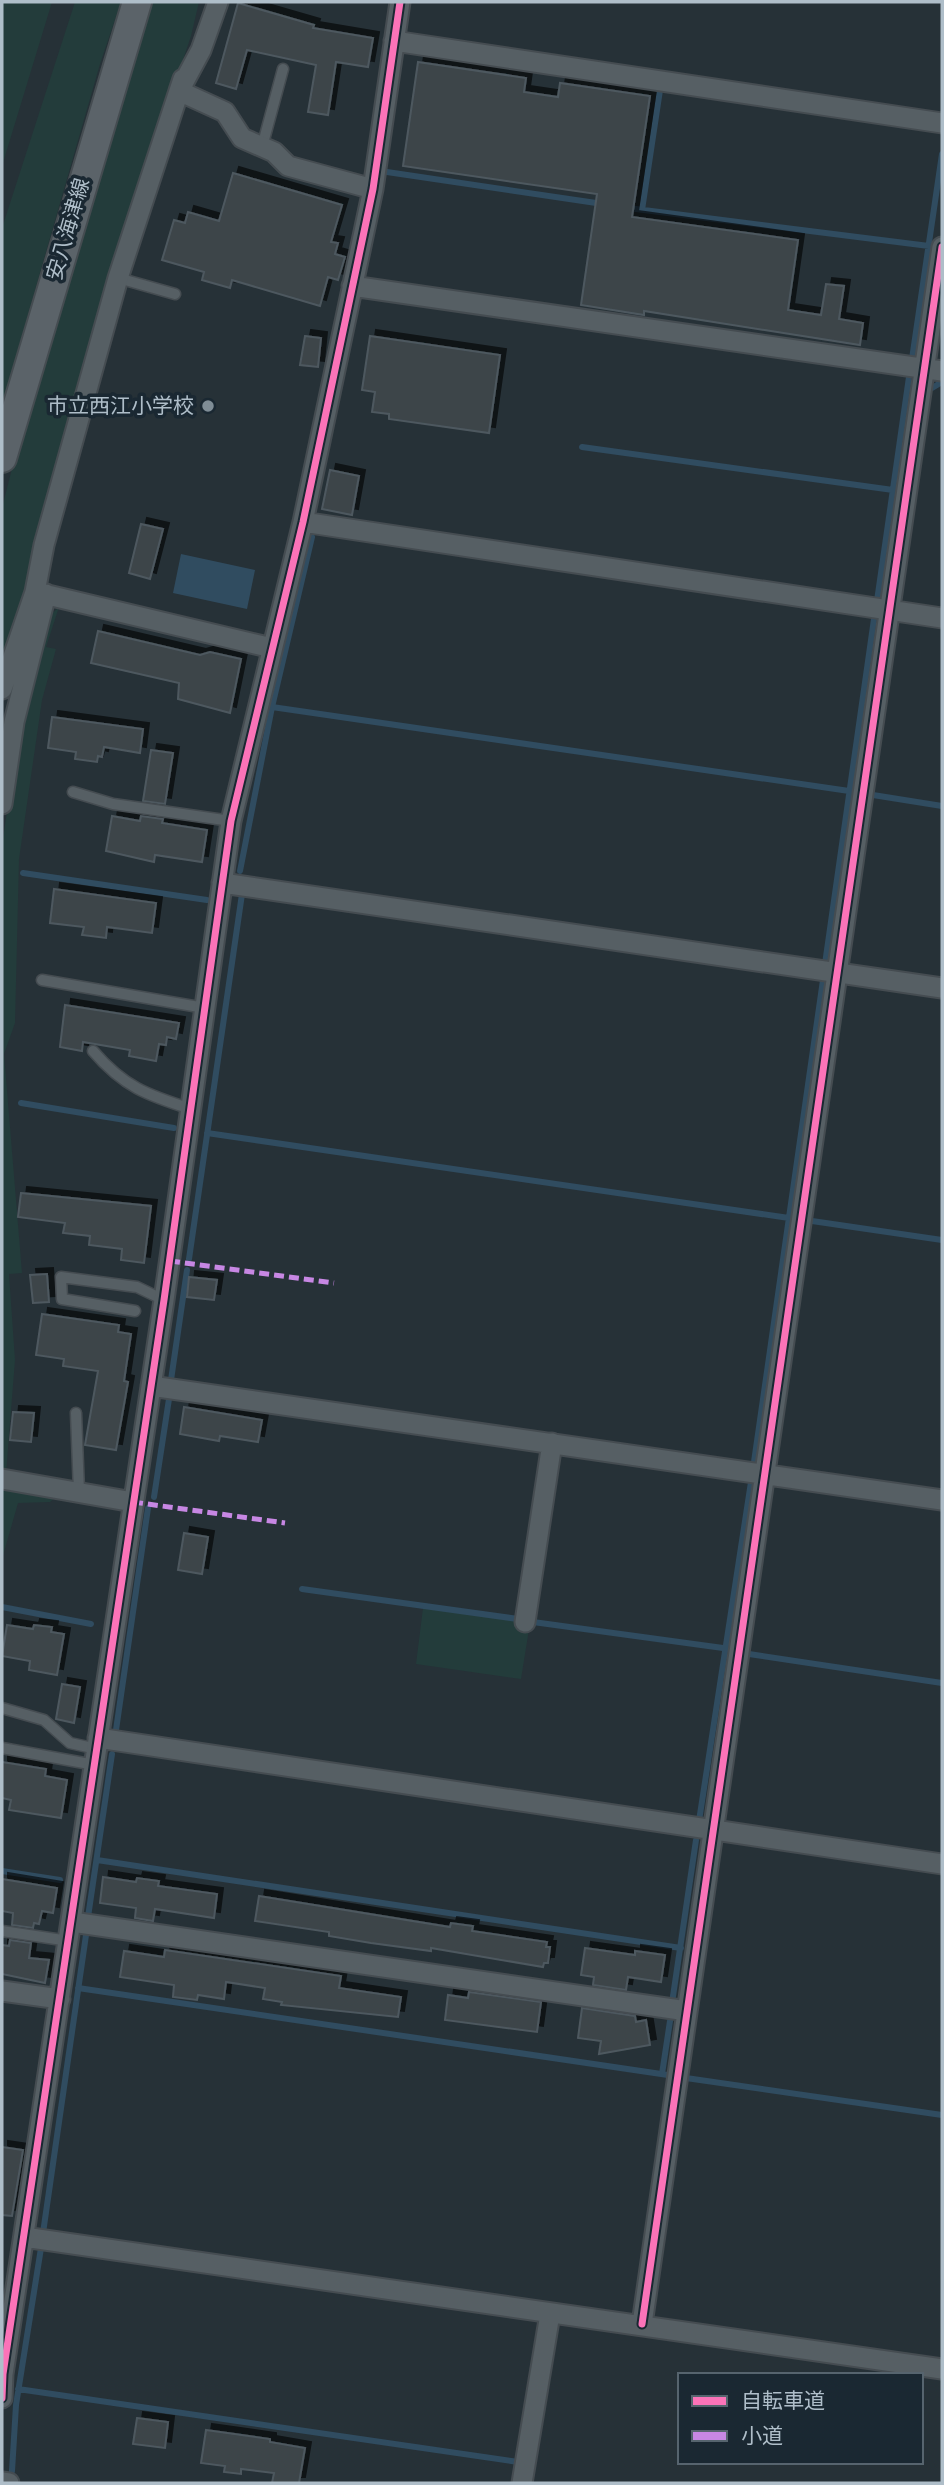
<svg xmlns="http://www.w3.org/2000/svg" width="944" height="2485" font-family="'Roboto Condensed','Noto Sans JP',sans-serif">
<defs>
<filter id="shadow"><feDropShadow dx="6" dy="-6" stdDeviation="0" flood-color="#0009"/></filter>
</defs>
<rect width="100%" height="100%" fill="#263137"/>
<!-- green -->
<path fill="#233c3b" d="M2,2H52L2,166Z
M75,2H121L100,64L2,405V228Z
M152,2H199L191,36L112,272L29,592L2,672V508L40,358Z
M59,607L46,647L56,649L42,700L19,859L15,1023L4,1054L22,1273L9,1274L15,1360L6,1474H2V845L20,725L48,617Z
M2,1486L58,1495L50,1502L18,1503L2,1559Z
M423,1608L530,1623L521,1679L416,1664Z"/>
<!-- water -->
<path fill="#304c60" d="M181,554L255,570L247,609L173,593Z"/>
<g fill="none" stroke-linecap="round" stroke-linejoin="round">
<!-- stream -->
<path stroke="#304c60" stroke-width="6" d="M387,172L603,204
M628,208L929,246
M642,210L660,90
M912,359L942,154
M932,388L942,382
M582,447L893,490
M877,601L909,377
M272,707L856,792
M873,795L942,806
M240,871L272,707L312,537
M23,873L207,900
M825,964L874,619
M21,1103L174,1128
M207,1133L789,1218
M812,1221L942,1240
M189,1259L242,894
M171,1380L187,1270
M754,1462L823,980
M154,1497L169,1399
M302,1589L518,1619
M2,1607L91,1624
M533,1622L723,1648
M749,1654L942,1683
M115,1737L148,1508
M699,1821L751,1482
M97,1860L681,1948
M2,1871L60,1880
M88,1917L112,1754
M78,1988L668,2075
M672,2003L696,1840
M662,2074L670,2021
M686,2078L942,2115
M43,2233L86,1935
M18,2389L518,2462
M12,2471L16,2405L41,2248"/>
</g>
<!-- building -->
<path fill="#3c454a" stroke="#4e585f" stroke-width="2" filter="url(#shadow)" d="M238,3L314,25L313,28L373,38L368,67L336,62L328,115L308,112L316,65L247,50L236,89L216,83Z
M418,62L526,78L524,92L558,97L560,83L650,96L632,217L798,240L788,310L821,315L826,284L844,286L839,319L863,323L860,345L644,311V315L581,305L597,194L403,166Z
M233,173L342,205L331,242L338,243L335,254L345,257L338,280L328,277L320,306L232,280L230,288L202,280L204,272L162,260L174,220L185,223L188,212L219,221Z
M305,336L321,338L318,367L300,365Z
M370,336L500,355L489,433L389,419V414L372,412L375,392L362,390Z
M330,470L359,476L352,515L322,509Z
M141,524L163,529L150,579L129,573Z
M98,631L200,655L210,652L241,659L230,713L178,699L179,683L91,663Z
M52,717L143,729L140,753L104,747L102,757L98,756L97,762L75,759L76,752L48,748Z
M151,750L173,753L165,804L143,801Z
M112,816L140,821L141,816L163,819L162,823L207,830L202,862L155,855L154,862L106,851Z
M54,889L156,903L152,933L107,927L106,938L82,935L84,927L50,923Z
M65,1005L179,1023L176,1039L167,1037L166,1045L159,1044L156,1061L129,1056L130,1050L83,1042L82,1051L60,1047Z
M21,1193L151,1206L144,1263L121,1260L122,1249L89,1245L90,1236L63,1233L65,1223L18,1217Z
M47,1274L49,1302L33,1303L30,1275Z
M189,1277L217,1280L214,1300L187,1297Z
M42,1314L119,1325L118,1332L131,1334L124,1381L128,1382L116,1450L85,1445L98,1371L63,1366L64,1359L36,1355Z
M184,1407L262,1420L258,1442L220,1436L219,1441L180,1434Z
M13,1412L34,1413L31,1442L10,1440Z
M184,1533L208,1537L202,1574L178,1570Z
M7,1625L33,1629L34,1625L52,1627L51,1632L64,1634L57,1675L29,1670L30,1661L2,1656Z
M62,1684L80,1687L74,1723L56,1719Z
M2,1762L46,1769L45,1776L67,1780L61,1818L9,1810L11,1800L2,1798Z
M103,1877L136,1882L137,1878L159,1881L158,1886L217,1894L214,1918L155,1909L153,1921L135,1918L136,1908L100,1903Z
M2,1879L57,1888L53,1913L42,1911L39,1924L34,1923L33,1928L12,1925L13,1913L2,1911Z
M259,1896L450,1927L451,1923L473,1926L472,1931L547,1942L546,1947H550L548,1963H544L543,1967L431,1948V1951L371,1943L329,1936V1932L255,1921Z
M10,1940L31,1943L29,1958L49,1960L45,1983L2,1974V1945L9,1946Z
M585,1948L635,1955V1951L665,1955L661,1982L628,1977L626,1990L593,1985L594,1977L581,1975Z
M165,1950L341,1976L339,1988L401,1997L398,2017L281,2005L282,2002L263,1999L265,1988L226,1982L224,1999L198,1995L197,2000L173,1997L174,1985L120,1977L124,1951L164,1957Z
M469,1992L541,2002L537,2032L445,2020L448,1995L468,1998Z
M582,2008L635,2016L636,2022L646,2020L650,2045L599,2054L601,2041L578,2038Z
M2,2147L23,2150L12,2216L2,2215Z
M137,2418L168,2422L165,2448L133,2444Z
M206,2430L270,2439V2442L305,2448L299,2483H272L274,2473L241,2469V2474L224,2472L225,2466L201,2463Z"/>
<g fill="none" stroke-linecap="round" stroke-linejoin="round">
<!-- lane casing -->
<g stroke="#454c51" stroke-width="13">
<path id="lane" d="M262,147L283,69
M118,278L175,294
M73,792L113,804L231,821
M42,980L205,1008
M93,1051C124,1087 147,1095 191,1109
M135,1311L62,1299L61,1277L137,1287L164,1300
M76,1413L79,1492
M2,1708L44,1720L70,1743L97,1749
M2,1748L95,1765
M2,1931L69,1941"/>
</g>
<!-- street casing -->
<g stroke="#454c51" stroke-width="23">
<path id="street" d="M394,41L942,123
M183,79L179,91L225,112L242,138L274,152L288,166L373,189
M352,286L942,371
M303,522L942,618
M35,592L272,648
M2,689L35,592L44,545L118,278L179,91L201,50L218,2
M2,804L14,722L46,594
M222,883L942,988
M151,1386L942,1500
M2,1479L133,1502
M525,1622L552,1443
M98,1738L942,1864
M72,1922L687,2011
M2,1991L60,1999
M24,2237L942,2369
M642,2324L942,247
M2,2398L3,2374L164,1300L231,821L303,522L373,189L400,2
M2,2482L9,2483
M522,2483L550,2314"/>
</g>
<!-- secondary casing -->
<g stroke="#454c51" stroke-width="32">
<path id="secondary" d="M2,458L137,2"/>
</g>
<!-- lane -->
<use href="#lane" stroke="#565f64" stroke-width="10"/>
<!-- street -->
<use href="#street" stroke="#565f64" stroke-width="19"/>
<!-- secondary -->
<use href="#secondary" stroke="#5b6369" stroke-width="28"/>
<!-- quiet -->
<path stroke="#c787e3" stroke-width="5" stroke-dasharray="10 5" stroke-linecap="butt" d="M170,1261L334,1283
M133,1502L285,1523"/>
<!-- cycleway casing -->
<g stroke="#1a2832" stroke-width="11">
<path id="cycleway" d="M642,2324L942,247
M2,2398L3,2374L164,1300L231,821L303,522L373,189L400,2"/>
</g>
<!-- cycleway -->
<use href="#cycleway" stroke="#fb73b8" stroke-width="7"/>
</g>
<!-- markers -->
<circle fill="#7f8d96" stroke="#1a2832" stroke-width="2.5" cx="208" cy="406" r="7"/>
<g text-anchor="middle" stroke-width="7" stroke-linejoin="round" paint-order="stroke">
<!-- street labels -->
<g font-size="21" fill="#afbec9" stroke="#1a2832">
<text transform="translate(68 229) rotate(-74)" y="7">安八海津線</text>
</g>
<!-- poi labels -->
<g font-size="21" fill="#afbec9" stroke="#1a2832" text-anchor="end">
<text x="194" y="413">市立西江小学校</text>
</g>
</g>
<!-- border -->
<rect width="944" height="2485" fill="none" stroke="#afbec9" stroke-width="7"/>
<!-- legend -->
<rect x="678" y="2373" width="245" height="91" fill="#1a2832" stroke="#56646e" stroke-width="2"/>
<rect x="692" y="2396" width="35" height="10" fill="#fb73b8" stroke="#56646e" stroke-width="2"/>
<text x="741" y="2408" font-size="21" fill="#afbec9">自転車道</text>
<rect x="692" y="2431" width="35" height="10" fill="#c787e3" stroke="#56646e" stroke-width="2"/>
<text x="741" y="2443" font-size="21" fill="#afbec9">小道</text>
</svg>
